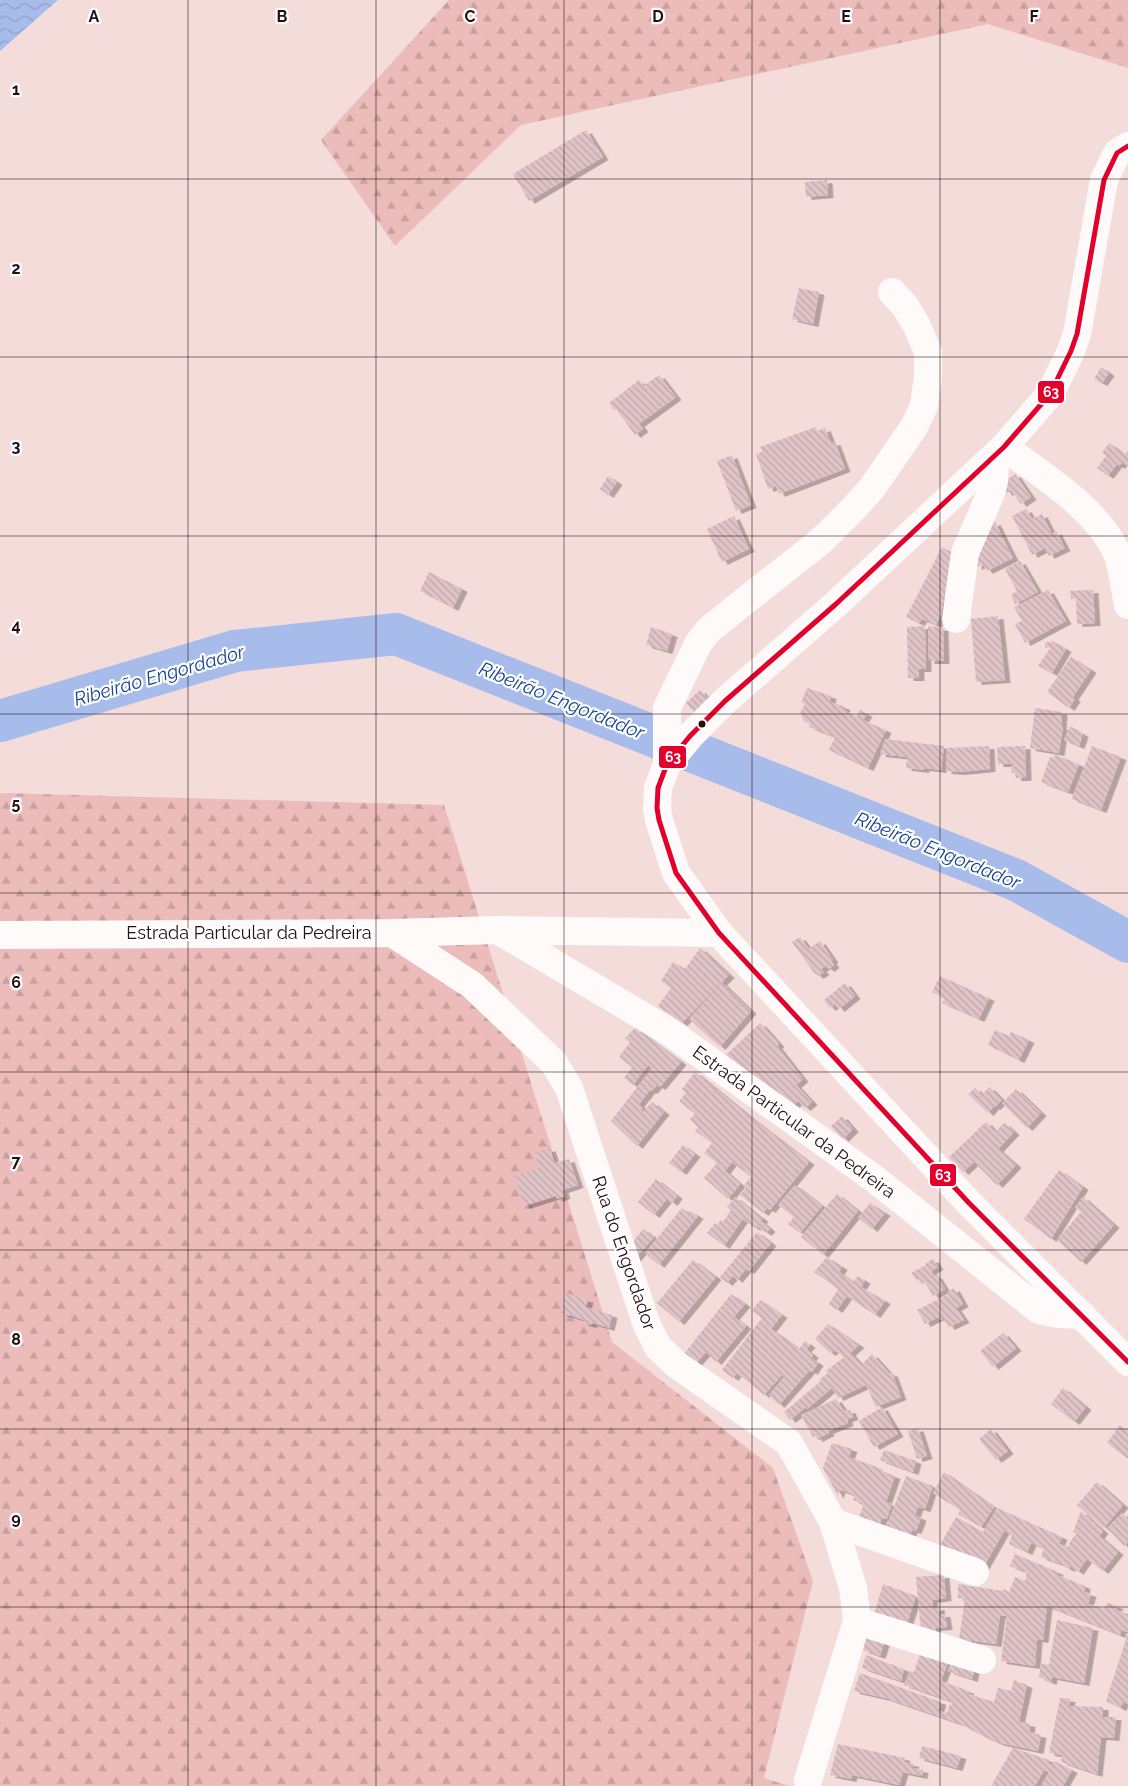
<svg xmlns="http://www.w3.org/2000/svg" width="1128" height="1786" font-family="Raleway,sans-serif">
<defs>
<pattern id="forest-firs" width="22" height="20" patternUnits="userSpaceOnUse" patternTransform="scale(1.25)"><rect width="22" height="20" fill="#ebbcba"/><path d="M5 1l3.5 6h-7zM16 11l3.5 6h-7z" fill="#c9a09f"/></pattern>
<pattern id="water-waves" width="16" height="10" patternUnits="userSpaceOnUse" patternTransform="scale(1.25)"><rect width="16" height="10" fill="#a8bceb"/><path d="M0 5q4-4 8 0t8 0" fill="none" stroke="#90a0c8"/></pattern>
<pattern id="building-back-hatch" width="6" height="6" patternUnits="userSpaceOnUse" patternTransform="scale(1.25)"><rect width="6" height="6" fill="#dfc3c7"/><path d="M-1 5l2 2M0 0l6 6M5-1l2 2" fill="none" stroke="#bfa6aa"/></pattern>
<filter id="shadow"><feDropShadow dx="5.5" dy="3" stdDeviation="0" flood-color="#0004"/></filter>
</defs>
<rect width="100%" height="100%" fill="#f4dcda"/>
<!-- forest -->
<path fill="url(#forest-firs)" d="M449,0H1128V68L988,24L521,125L395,246L321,140Z
M0,793L444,805L612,1342L773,1468L813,1581L764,1778L789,1786H0Z"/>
<!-- water -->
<path fill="url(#water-waves)" d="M0,0H58L0,51Z"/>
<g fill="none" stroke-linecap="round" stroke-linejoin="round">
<!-- river -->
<path stroke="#a8bceb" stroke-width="42" d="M0,721L235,651L396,634L1016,880L1128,942"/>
</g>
<!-- building -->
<path fill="url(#building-back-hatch)" filter="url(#shadow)" d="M586,130L603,157L529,201L513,174Z
M827,180L828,195L806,197L805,182Z
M799,288L819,292L813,324L792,319Z
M1101,367L1109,373L1102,383L1094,379Z
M659,375L676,397L639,424L643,429L635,435L616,409L614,410L609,403L639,380L644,386Z
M816,427L817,431L825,428L831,443L835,442L845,469L779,494L776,486L768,489L756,454L762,452L760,447Z
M1109,443L1125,455L1128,451V466L1123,462L1119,466L1117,464L1108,476L1097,468L1106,456L1102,453Z
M732,455L751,505L736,511L717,461Z
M1015,474L1031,497L1021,504L1011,490L1007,493L1001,484Z
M608,476L617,482L608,495L600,489Z
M1026,509L1032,519L1042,514L1052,534L1056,531L1065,548L1049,556L1045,548L1032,555L1012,516Z
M734,516L749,549L722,562L707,529Z
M995,522L1013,558L987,571L983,564L976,567L981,528Z
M942,547L953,553L941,614L936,625L922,619L919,623L906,617Z
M1020,561L1038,592L1015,604L1011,595L1017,591L1005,569Z
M429,572L462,589L453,608L420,591Z
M1048,590L1066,621L1025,643L1015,624L1022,621L1014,607Z
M1093,590L1095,623L1077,624L1076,599H1071L1070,591Z
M998,616L1005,680L976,682L971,619Z
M925,626L926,669H919V678H908L907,627Z
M928,626L943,628L944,661H929Z
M651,627L672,634L667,651L646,645Z
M1053,641L1066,649L1052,673L1038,666L1051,647L1045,648V643Z
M1071,657L1091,670L1073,697L1075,699L1069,708L1047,692Z
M807,688L831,696L830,702L845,707L844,710L856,717L860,710L867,714L863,720L886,730L868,768L829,750L835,737L809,727L810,724L804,721L800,713L805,704L801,702Z
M700,690L709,700L695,713L686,703Z
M1035,708L1062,712L1061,727H1063L1059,753L1030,748Z
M1070,726L1083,734L1079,746L1064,740Z
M885,739L944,746L941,770L924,768V770L906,768L907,757L880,754Z
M989,746L990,769L959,772L946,771L947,748Z
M1025,746L1026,778H1016L1015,773H1012L1011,764H998L997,747Z
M1092,746L1121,757L1101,810L1072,799Z
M1055,755L1079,764L1068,792L1041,782L1050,757L1053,758Z
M800,937L809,949L820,941L833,960L831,961L834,965L829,969L826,966L821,969L824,972L818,976L815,973V974L792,942Z
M700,948L729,975L682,1023L658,1006L671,988L661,981L673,962L685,969Z
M940,976L989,998L979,1019L942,1003L944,999L942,997L932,992Z
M722,983L751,1011L720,1047L689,1019Z
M845,983L855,996L839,1009L835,1004L830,1008L824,1000Z
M760,1023L779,1044L777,1046L803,1079L796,1085L812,1102L805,1108L798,1101L790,1109L779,1102L726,1055Z
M635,1028L681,1062L660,1087L657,1085L652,1091L650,1090L639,1104L643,1108L641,1111L643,1112L652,1102L664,1112L637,1146L611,1121L652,1068L648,1065L633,1085L624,1078L632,1067L619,1057L630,1042L625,1038Z
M995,1030L1009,1036L1011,1032L1029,1040L1019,1060L988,1045Z
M695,1072L753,1119L809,1162L770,1210L767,1208L763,1213L740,1195L747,1187L744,1185L751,1177L732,1162L725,1171L740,1184L728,1199L704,1178L717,1163L704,1153L712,1143L695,1131L698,1127L690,1119L695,1114L679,1101L686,1093L682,1089Z
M989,1087L1002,1100L995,1107L994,1106L988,1113L968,1094L975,1088L982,1095Z
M1016,1089L1041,1113L1027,1128L1002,1103Z
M842,1116L853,1129L843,1139L831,1126Z
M986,1122L995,1132L1004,1123L1014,1132L998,1149L1016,1165L997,1185L974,1162L963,1172L949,1157Z
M683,1145L695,1154L681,1172L669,1163Z
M550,1148L555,1163L569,1159L578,1185L563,1190L565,1196L557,1199L556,1196L524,1206L515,1176L539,1168L535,1153Z
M1059,1170L1083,1187L1051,1239L1024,1219Z
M656,1179L677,1196L672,1203L667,1199L654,1215L638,1202Z
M795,1185L822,1206L800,1233L788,1224L794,1217L778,1205Z
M837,1194L858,1211L823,1255L801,1237Z
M735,1197L763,1219L761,1221L770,1229L766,1233L757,1226L755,1228L743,1219L724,1246L707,1233L715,1223L717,1225L721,1220L723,1222L731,1210L727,1207Z
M1083,1197L1114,1225L1081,1262L1057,1240L1081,1212L1075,1207Z
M870,1203L885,1213L872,1229L858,1218Z
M682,1208L689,1213L690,1211L698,1216L659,1265L645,1253Z
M643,1229L654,1237L633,1261L628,1248Z
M757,1232L771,1243L749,1271L746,1269L737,1280L733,1276L727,1283L720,1277Z
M827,1257L842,1267L839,1272L853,1282L858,1276L865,1281L861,1287L885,1301L875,1315L847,1296L837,1310L829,1304L838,1289L814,1272Z
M933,1259L938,1267L931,1271L934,1276L936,1275L945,1289L933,1296L925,1282L922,1284L920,1279L917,1281L911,1273L926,1265L925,1264Z
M693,1260L716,1277L679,1322L657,1303Z
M954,1288L963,1304L956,1308L964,1320L949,1327L944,1318L941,1320L939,1317L925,1324L917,1310L949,1294L948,1292Z
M566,1293L588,1300L586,1307L612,1315L609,1328L592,1323L591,1325L583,1323L584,1320L561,1313Z
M731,1294L745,1304L734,1317L746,1326L716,1362L706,1352L696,1363L684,1354Z
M760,1300L782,1315L771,1329L799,1349L805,1341L810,1345L806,1349L813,1355L811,1358L818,1363L812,1372L810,1370L779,1405L769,1395L784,1377L782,1375L764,1395L737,1373L733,1378L722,1370L762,1318L752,1311Z
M828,1324L859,1345L850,1353L861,1365L872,1354L890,1374L892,1373L901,1397L876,1407L866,1385L838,1398L832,1388L807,1409L806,1407L790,1420L784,1412L821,1381L819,1380L828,1373L826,1371L844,1357L834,1350L830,1353L815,1339Z
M1003,1333L1016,1348L993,1367L980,1351Z
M1063,1388L1086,1407L1074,1422L1051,1404Z
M836,1399L844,1411L850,1410L853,1417L847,1419L848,1423L828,1431L829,1433L817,1439L816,1436L813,1437L801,1415Z
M882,1407L898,1434L874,1447L859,1421Z
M1120,1425L1128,1431V1459L1107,1443Z
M918,1428L927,1456L917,1459L908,1431Z
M991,1429L1008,1451L996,1460L979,1439Z
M832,1443L852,1449L849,1457L877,1467V1469L895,1476L886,1502L892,1504L887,1519L882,1518L876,1536L855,1527L864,1504L853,1500L855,1495L840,1490L838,1496L823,1468Z
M884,1450L916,1461L913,1472L880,1460Z
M944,1472L994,1507L981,1527L958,1514L960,1510L933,1493Z
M906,1476L933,1486L925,1509L918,1507L915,1515L921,1518L916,1531L912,1530L907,1544L883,1535Z
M1097,1482L1123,1505L1104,1528L1077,1505Z
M997,1508L1062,1537L1059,1544L1068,1547L1071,1540L1077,1533L1073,1532L1081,1511L1103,1531L1099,1536L1118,1552L1103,1571L1087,1559L1078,1572L1071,1566L1069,1569L1061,1564L1041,1557L1044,1548L1031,1543L1027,1552L1009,1544L1012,1535L1004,1531L983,1568L936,1552L956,1517L983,1532Z
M1122,1513L1128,1519V1542L1124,1546L1107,1528Z
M1015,1554L1058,1572L1057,1575L1085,1586L1084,1592L1091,1594L1088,1604L1104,1609L1107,1603L1118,1606L1116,1610L1128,1614V1632L1121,1630L1120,1635L1047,1606L1043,1640L1037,1639L1035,1666L1001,1661L1007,1616H1000L996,1644L959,1639L965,1599L958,1598V1584L1003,1591V1589L1009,1592L1015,1577L1025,1581L1027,1572L1010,1566Z
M944,1575L946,1598L932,1600L933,1608L939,1607L940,1614H945L947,1627L935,1628L936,1637L921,1632L916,1577Z
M883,1584L916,1596L906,1627L874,1615Z
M1057,1620L1093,1628L1084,1683L1052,1677L1051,1682L1039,1677L1041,1664L1049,1665Z
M868,1630L886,1637L880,1656L863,1650Z
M1128,1633V1704L1123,1702L1121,1708L1106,1701Z
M922,1648L950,1657L941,1681L969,1691L968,1694L994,1702L998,1688L1011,1691L1014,1680L1027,1685L1019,1722L1030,1724L1029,1732L1041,1735L1038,1751L1000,1743L985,1737L961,1724L885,1698L854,1691L860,1673L941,1702L938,1711L947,1713L950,1704L952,1705L953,1702L904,1685L910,1671L914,1672Z
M866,1655L904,1669L901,1681L862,1668Z
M952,1660L975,1668L972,1679L948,1671Z
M1060,1698L1070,1699L1069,1706L1103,1707V1717H1116L1114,1738L1101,1737L1097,1774L1061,1762L1062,1755L1049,1753Z
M838,1744L905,1758L904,1762L914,1764L912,1768L923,1770L922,1776L903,1772L899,1785L852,1775L851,1779L830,1775Z
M922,1746L961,1756L957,1768L919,1758Z
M1013,1748L1049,1760L1048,1763L1052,1765L1055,1761L1072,1770L1063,1786H1041L1049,1772L1044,1770L1035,1786H991Z"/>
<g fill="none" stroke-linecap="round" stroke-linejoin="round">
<!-- minor -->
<path stroke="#fdfaf9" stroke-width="28" d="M1004,447C1042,475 1104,513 1119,559C1123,574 1125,590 1128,605
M956,619L965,553L991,493L994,481L996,455
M667,763V708L699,642L710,629L741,604L821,541L855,507L872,488L914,427L924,406L928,376V352L917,326L905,306L892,292
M499,931L668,1031L876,1180L1039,1310L1058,1314L1082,1315
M392,933L472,985L554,1063L569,1088L646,1323L658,1347L677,1365L789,1443L833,1522L853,1588L857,1621L808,1780
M0,935L392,933L497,930L719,933
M833,1522L975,1572
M857,1621L982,1660"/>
<!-- major -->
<path stroke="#fdfaf9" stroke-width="28" d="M1128,146L1117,153L1104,180L1077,334L1071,351L1050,394L1004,447L836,604L725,701L690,736L667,764L658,788L657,808L659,820L676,873L719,933L969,1203L1128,1362"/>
<!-- bus-1 casing -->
<g stroke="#fff" stroke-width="9">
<path id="bus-1" d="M1128,146L1117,153L1104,180L1077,334L1071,351L1050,394L1004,447L836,604L725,701L690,736L667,764L658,788L657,808L659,820L676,873L719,933L969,1203L1128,1362"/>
</g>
<!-- bus-1 -->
<use href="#bus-1" stroke="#e4002b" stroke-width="5"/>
</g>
<!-- grid -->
<path fill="none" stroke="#260d0e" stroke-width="1" stroke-opacity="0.55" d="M188,0V1786M376,0V1786M564,0V1786M752,0V1786M940,0V1786M0,179H1128M0,357H1128M0,536H1128M0,714H1128M0,893H1128M0,1072H1128M0,1250H1128M0,1429H1128M0,1607H1128"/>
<!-- markers -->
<circle fill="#260d0e" stroke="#fff" stroke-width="2" cx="702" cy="724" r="4.5"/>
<g text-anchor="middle" stroke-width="4.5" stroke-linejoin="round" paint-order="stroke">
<!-- street labels -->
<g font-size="18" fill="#260d0e" stroke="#fff">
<text x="249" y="939">Estrada Particular da Pedreira</text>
<text transform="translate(794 1122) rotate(36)" y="6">Estrada Particular da Pedreira</text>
<text transform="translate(624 1253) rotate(71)" y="6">Rua do Engordador</text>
</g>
<!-- water labels -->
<g font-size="19" font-style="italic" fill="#174491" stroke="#fff">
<text transform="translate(159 675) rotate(-16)" y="7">Ribeirão Engordador</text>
<text transform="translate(562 700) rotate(22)" y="7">Ribeirão Engordador</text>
<text transform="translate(938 850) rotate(22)" y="7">Ribeirão Engordador</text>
</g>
</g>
<g font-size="16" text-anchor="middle" font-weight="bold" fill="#260d0e" stroke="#fff" stroke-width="4.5" stroke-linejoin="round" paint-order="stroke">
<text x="94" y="22">A</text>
<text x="282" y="22">B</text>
<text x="470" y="22">C</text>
<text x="658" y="22">D</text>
<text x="846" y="22">E</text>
<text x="1034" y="22">F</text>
<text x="16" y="95">1</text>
<text x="16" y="274">2</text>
<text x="16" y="452">3</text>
<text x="16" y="631">4</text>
<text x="16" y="809">5</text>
<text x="16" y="988">6</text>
<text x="16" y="1167">7</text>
<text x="16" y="1345">8</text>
<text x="16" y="1524">9</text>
</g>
<g stroke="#fff" stroke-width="2">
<rect x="1037" y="380" width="28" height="24" rx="5" fill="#e4002b"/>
<rect x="658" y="745" width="29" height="24" rx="5" fill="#e4002b"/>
<rect x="929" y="1163" width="28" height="24" rx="5" fill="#e4002b"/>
</g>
<g font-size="14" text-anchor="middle" font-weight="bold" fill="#fff">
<text x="1051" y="397">63</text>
<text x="673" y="762">63</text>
<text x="943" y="1180">63</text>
</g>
</svg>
